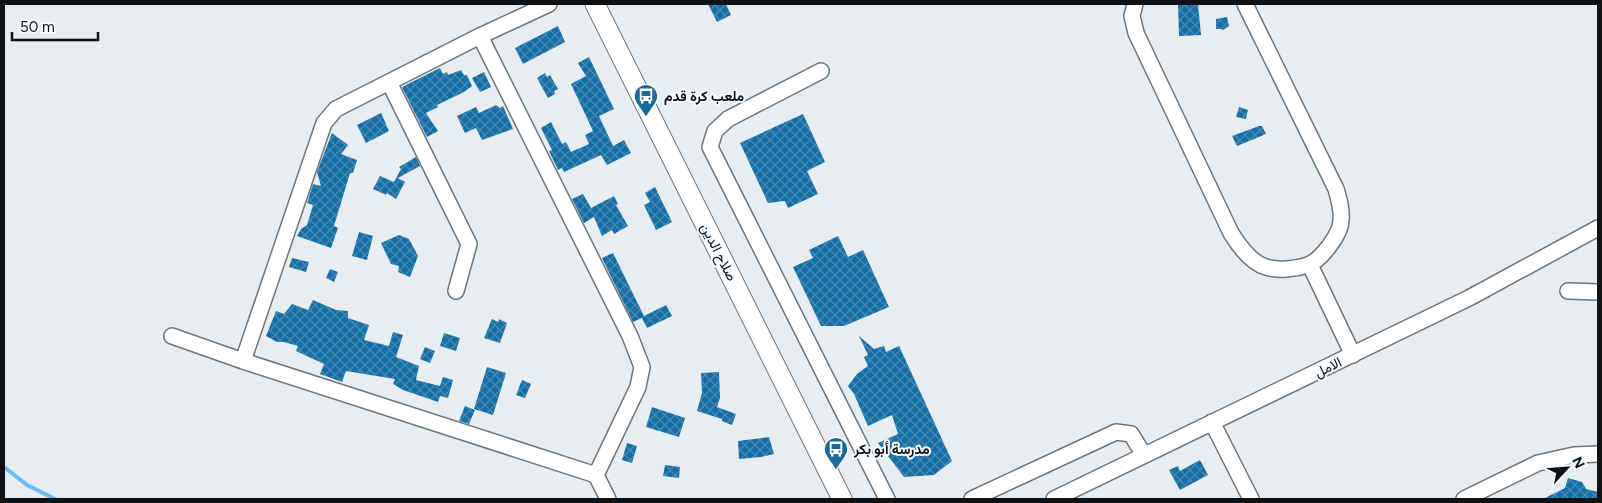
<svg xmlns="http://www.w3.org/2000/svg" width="1602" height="503" font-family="Figtree,Vazirmatn,sans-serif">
<defs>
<pattern id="building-cross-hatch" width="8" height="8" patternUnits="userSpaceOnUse" patternTransform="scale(1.25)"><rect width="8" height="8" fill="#126fa8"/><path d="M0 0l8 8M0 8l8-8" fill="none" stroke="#4c89ae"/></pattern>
</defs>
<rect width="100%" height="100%" fill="#e7edf1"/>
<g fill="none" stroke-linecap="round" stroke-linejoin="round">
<!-- stream -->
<path stroke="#69baf8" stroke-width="4" d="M4,467L27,485L55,499"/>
</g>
<!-- building -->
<path fill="url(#building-cross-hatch)" d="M708,4H726L731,15L717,22Z
M1178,4H1198L1201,35L1179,36Z
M1227,17L1229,26L1223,30L1221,29H1216V19Z
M558,26L565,42L523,64L515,48Z
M589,57L614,109L599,116L613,146L624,140L631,153L607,165L601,155L564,172L562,168L558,170L549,151L552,150L541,128L551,122L562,144L566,142L571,152L589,144L585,135L593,131L571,84L586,76L578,63Z
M440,68L443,74L447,72L448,75L461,70L464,75H467L472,86L464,92L437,105L438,107L426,113L438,131L427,137L402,87Z
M484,72L491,87L480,92L472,78Z
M545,73L547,77L550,75L558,89L554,91L555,94L548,98L537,78Z
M496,105L500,108L503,106L513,129L482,140L476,128L465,133L457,116L476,107L479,113Z
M1239,107L1248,110L1246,119L1236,117Z
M381,113L389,131L366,143L357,125Z
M803,114L825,162L807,171L818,194L788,208L785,201L768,203L740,143Z
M1259,126H1262L1266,134L1237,146L1232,136Z
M332,133L348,145L341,154L357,160L353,173H350L334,226L338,228L331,248L297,236L301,229L307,225L313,205L307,203L313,184L321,186L317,172Z
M416,157L420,166L398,178L405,182L396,199L387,193L386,195L373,189L380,176L394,182L401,169L399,167Z
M655,187L672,222L656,230L644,205L650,202L645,193Z
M583,194L591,208L614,196L618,204L616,205L628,226L614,234L612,230L602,236L594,217L584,223L572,199Z
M359,232L373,236L367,260L352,256Z
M399,235L409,239L418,256L410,277L398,272L399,266L391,264L381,243Z
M838,236L848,257L863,250L889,307L844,326H821L793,267L813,258L809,250Z
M613,253L644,316L666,305L672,316L647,328L642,318L633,322L602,258Z
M292,258L309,262L306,272L289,267Z
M330,269L338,272L334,282L326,278Z
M313,300L336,310L348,311V318L369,325L364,340L389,346L393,332L403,335L396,357L419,366L416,380L440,386L443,377L453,380L448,398L440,396L438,402L403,390L393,384L395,379L346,371L342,382L320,374L324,364L296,351L298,346L284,342H277L266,336L276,311L284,314L292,304L308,310Z
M492,319L498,322L499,319L507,323L500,343L484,338Z
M444,333L460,338L456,351L440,346Z
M859,336L874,349L884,346L886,352L899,346L952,461L934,475L904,477L878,443L898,434L892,415L868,426L854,394L848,386L857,374L868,366L864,357L868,355Z
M425,347L435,351L430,363L420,359Z
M487,367L506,373L493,415L474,409Z
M719,372L720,398L717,407L736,414L732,425L722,421V419L697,411L702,393L701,373Z
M522,380L531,384L525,398L516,395Z
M465,406L475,410L469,424L459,421Z
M652,407L685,418L679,437L646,427Z
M769,437L774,454L761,457L739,459L738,441Z
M627,443L637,446L632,463L622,460Z
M1200,460L1208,475L1180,490L1169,470L1178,466L1180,471Z
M665,465L680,467L679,478L663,476Z
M1568,478L1582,482L1586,489L1598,492V499H1543L1565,488Z"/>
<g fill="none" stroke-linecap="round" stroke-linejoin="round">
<!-- minor casing -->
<g stroke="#707579" stroke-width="18">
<path id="minor" d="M1135,4L1132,16L1136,33L1231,233C1239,246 1251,263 1266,267C1278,271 1296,269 1308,265C1321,260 1341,234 1341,220C1342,209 1339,199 1336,189L1245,4
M480,36L630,336L642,367L638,387L596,475
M821,71L728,119L715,131L710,147L887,499
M389,82L469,244L456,291
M1310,265L1353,355
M1568,291L1598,292
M172,336L243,361L596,475L608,499
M243,361L324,123L336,109L480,36L549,4
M1212,422L1251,499
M972,499L1116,432L1131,434L1144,455
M1054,499L1469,298L1598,228
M1464,499L1538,463L1574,455L1598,454"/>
</g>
<!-- major casing -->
<g stroke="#707579" stroke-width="21">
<path id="major" d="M595,4L842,499"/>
</g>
<!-- minor -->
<use href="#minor" stroke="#fff" stroke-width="15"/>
<!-- major -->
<use href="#major" stroke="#fff" stroke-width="19"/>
</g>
<!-- icons -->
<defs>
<g id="bus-pin" transform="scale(1.25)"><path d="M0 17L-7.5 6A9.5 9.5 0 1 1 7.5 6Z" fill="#1c699b" stroke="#f5faff"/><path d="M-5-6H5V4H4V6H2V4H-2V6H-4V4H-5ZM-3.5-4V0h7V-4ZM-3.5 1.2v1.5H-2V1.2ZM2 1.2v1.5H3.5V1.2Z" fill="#fff"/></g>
</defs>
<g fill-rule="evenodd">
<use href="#bus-pin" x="646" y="96"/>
<use href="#bus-pin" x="836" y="449"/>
</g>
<g text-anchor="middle" stroke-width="4" stroke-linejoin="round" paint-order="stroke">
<!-- poi labels -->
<g font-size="14" font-weight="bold" fill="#0f1112" stroke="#f5faff" text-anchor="start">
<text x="664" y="101">ملعب كرة قدم</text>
<text x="854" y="454">مدرسة أبو بكر</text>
</g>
<!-- street labels -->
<g font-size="14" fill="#0f1112" stroke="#f5faff">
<text transform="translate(719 252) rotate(63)" y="5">صلاح الدين</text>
<text transform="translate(1328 367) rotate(-26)" y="5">الامل</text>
</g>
</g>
<!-- border -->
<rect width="1602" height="503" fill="none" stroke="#0f1112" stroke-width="10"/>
<!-- north arrow -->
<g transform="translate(1567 468) rotate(64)" stroke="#f5faff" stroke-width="4" paint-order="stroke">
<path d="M0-4L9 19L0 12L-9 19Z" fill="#0f1112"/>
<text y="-8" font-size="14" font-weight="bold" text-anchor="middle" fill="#0f1112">N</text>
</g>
<!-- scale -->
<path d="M12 32v8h86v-8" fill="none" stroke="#0f1112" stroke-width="2.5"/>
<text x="20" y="32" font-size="15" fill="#0f1112" stroke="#f5faff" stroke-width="4" paint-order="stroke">50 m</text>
</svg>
